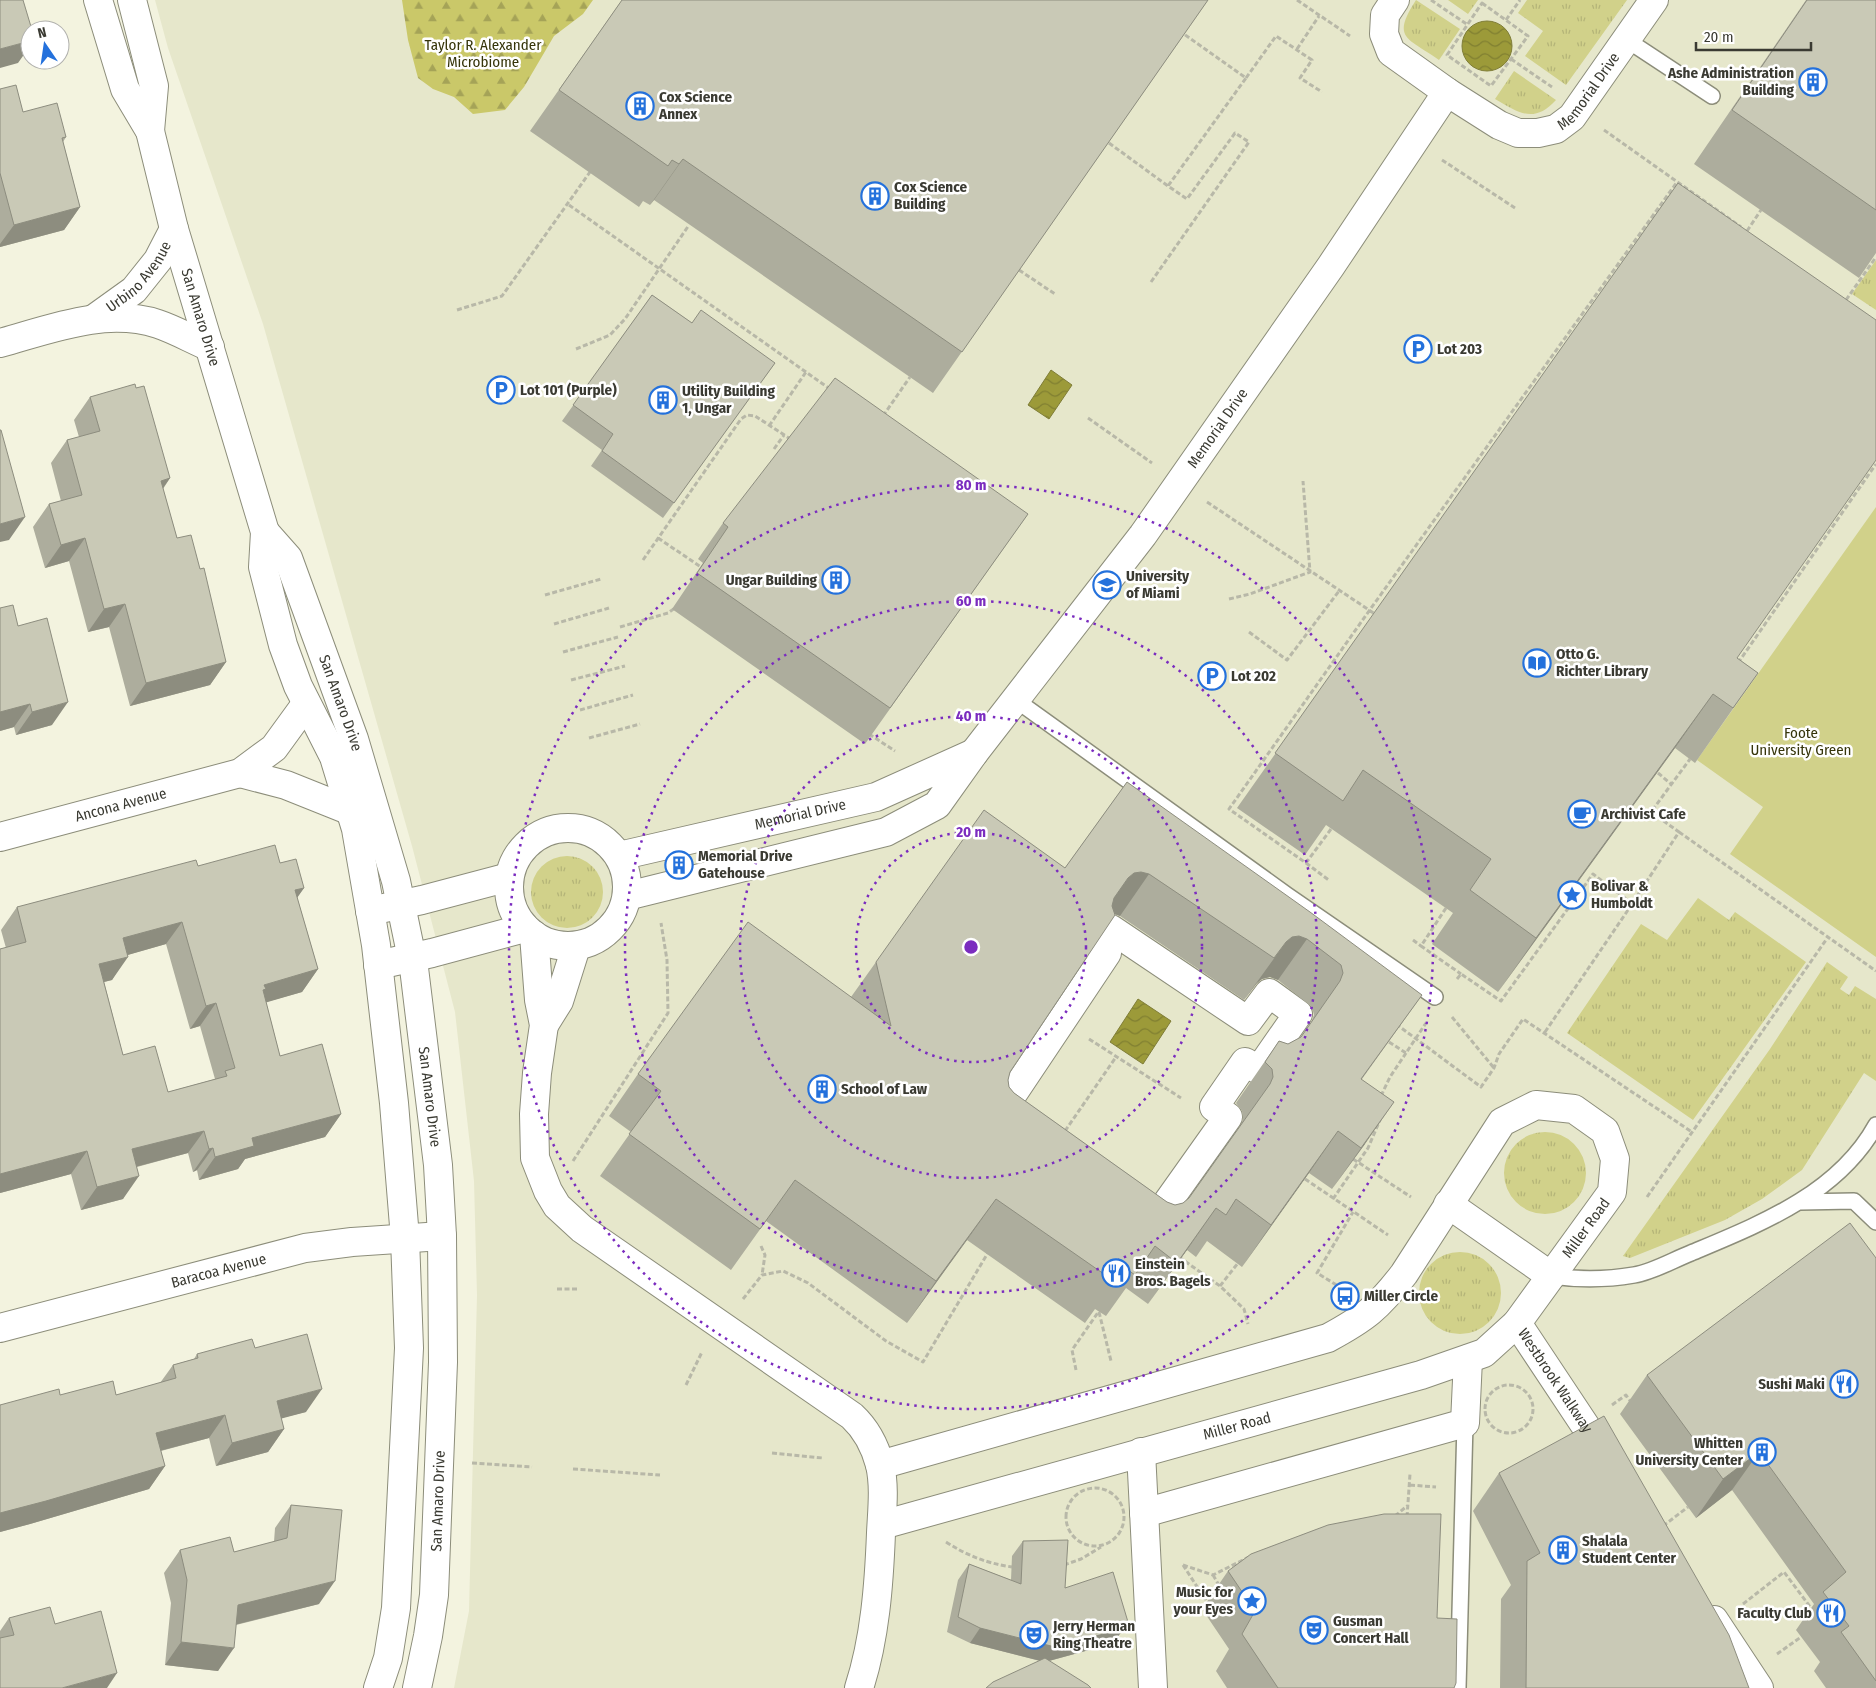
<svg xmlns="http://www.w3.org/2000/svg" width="1876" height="1688" font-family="'Fira Sans Condensed',sans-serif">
<defs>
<pattern id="grass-tufts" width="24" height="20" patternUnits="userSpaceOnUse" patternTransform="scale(1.25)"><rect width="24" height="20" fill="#d1d18a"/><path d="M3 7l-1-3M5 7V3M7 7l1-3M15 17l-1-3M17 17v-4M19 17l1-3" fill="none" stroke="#b4b478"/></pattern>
<pattern id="forest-firs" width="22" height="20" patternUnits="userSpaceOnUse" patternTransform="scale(1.25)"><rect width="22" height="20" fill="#cac869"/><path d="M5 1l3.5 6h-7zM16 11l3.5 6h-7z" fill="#a5a357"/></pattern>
<pattern id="water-waves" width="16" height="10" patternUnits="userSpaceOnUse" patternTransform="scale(1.25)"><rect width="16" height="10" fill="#9c9a39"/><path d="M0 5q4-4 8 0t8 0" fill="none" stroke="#807f31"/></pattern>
</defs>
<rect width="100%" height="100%" fill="#f3f3df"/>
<!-- built -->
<path fill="#e6e7cb" d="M155,0H1876V1688H454L469,1611L477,1295L474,1181L455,1012L412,846L263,324L168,48Z"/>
<!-- grass -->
<path fill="url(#grass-tufts)" d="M1416,0L1460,29L1439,60C1407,37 1391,39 1416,0Z
M1448,0H1478L1468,14Z
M1527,0H1627L1566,85L1525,56L1543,31L1518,13Z
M1514,71L1556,100C1534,124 1519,113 1495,99Z
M1876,260V310L1852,294Z
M531 892a36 36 0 1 1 72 0a36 36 0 1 1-72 0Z
M1698,898L1729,920L1735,912L1806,962L1693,1120L1567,1033L1641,924L1667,940Z
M1827,962L1848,977L1840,989L1849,995L1855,986L1876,999V1081L1864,1073L1802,1170L1762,1199L1725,1220L1630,1258L1623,1256L1770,1049Z
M1504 1173a41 41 0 1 1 82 0a41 41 0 1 1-82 0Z
M1419 1293a41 41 0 1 1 82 0a41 41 0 1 1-82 0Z"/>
<!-- forest -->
<path fill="url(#forest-firs)" d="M402,0H593L583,14L554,36L524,87L505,110L473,114L454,97L433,89L418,78L408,40Z"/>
<!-- park -->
<path fill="#d1d18a" d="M1876,507V957L1730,854L1763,807L1697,760Z"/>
<!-- water -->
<path fill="url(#water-waves)" stroke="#7f7d37" d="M1462 46a25 25 0 1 1 50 0a25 25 0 1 1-50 0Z
M1051,370L1072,385L1049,419L1028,405Z
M1138,999L1171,1021L1143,1064L1110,1042Z"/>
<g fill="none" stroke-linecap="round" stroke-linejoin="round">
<!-- lane casing -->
<g stroke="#8c8d7a" stroke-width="18">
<path id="lane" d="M1627,40L1712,96
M1016,700L1287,895L1435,997
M1800,1202L1854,1201L1876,1222
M1551,1276C1580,1280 1605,1280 1634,1275C1653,1272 1673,1260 1691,1253C1760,1224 1838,1194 1876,1125
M1458,1688L1465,1423"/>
</g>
<!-- street casing -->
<g stroke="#8c8d7a" stroke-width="30">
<g id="street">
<path id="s1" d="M1395,0L1385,15L1384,34L1391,52L1447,92L1499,125L1518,133H1538L1556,129L1572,117L1654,0"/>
<path id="s2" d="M95,318L134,290L158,260L174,229"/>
<path d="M0,343C51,329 105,307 158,324C176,330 193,340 210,347"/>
<path id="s3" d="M974,753L1143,535L1331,266L1447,92"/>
<path d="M240,773L286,785L351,811"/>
<circle cx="568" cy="887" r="59"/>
<path id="s4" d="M0,837L240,773L274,748L306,704"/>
<path id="s5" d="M619,856L876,797L974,753L937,805L886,832L627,896"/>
<path d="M370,911L422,900L509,877"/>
<path d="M1111,929L1248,1021L1269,993L1298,1014L1259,1070L1245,1062L1214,1107L1228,1117L1147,1231L994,1122L1107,953L1098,948Z"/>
<path d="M534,935L539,1000L544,1025L537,1073L534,1114L535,1158L548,1191L557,1206L582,1229L852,1416C866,1429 875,1446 880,1465C885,1487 882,1511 881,1533C879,1584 875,1639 859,1688"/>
<path d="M378,965L432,953L525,928"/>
<path d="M544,1025L559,1001L576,947"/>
<path d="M1448,1204L1551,1276"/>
<path id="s6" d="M1517,1323L1606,1457"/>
<path id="s7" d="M0,1328L305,1248L352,1242L442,1236"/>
<path d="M1141,1452L1153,1688"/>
<path d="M880,1465L1328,1338C1365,1318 1378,1308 1404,1274L1502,1122L1536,1105L1574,1109L1605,1131L1615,1159L1612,1192L1517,1323L1484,1353L1421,1375L882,1525"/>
<path d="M1144,1513L1465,1423L1468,1359"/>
<path d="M1714,1620L1759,1688"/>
</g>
</g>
<!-- secondary casing -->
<g stroke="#8c8d7a" stroke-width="30">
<g id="secondary">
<path id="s8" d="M98,0L125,89L150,131L174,229L265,532L263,567L283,645L298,686L334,757L356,829L376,945L394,1103L405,1238L409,1348L396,1608L388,1658L378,1688"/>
<path d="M132,0L154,86L150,131"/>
<path id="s9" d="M265,532L288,558L354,739L396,881L414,968L438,1165L442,1236L443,1362L434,1595L428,1636L417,1688"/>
</g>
</g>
<!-- path -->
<path stroke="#b8b8a8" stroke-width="3" stroke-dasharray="5 2.5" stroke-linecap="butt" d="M1297,0L1350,36
M1431,0L1468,25
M1482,3L1528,36L1491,86L1447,55Z
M1506,20L1520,0
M1297,49L1319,16
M1511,59L1552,87
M1246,78L1276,36L1312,60L1300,78L1322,92
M1604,130L1741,227
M1109,143L1168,186
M1442,160L1515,208
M569,205L830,389
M1747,231L1761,210
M1019,270L1055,294
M1151,282L1249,142L1235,133L1187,199L1168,186L1246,78L1181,32
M1846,300L1876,257
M457,310L502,296L590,172
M576,349L610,335L625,319L689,225
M883,416L910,377
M1088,418L1152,463
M769,426L806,372
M774,449L784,435
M1207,502L1375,614
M658,538L704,569
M643,560L741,419L747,415L755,416L792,440
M545,595L601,579
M1229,599L1250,594L1310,572L1303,481
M554,624L609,608
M620,627L668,613L675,608
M1249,632L1287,660L1339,591
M563,652L618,637
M1738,663L1876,464
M571,680L625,666
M580,710L633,695
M869,734L895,751
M589,738L640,724
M1658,773L1671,784
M1331,829L1306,863L1229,809L1369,611L1677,182
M1679,832L1876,971
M1306,863L1330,881
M1446,908L1421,946L1461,974
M1413,940L1421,946
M1457,979L1461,974L1501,1001L1593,874L1633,904
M1452,1017L1494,1068
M1396,1024L1481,1087L1494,1068L1499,1054L1523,1019L1692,1132
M1545,1032L1626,913L1679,832L1651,812L1690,759
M1089,1039L1181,1098
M1389,1042L1406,1053L1426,1023
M1381,1096L1390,1077L1406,1053
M1065,1131L1116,1057
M1353,1159L1411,1197
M573,1161L668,1013L667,960L661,923
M1305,1179L1388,1235
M1647,1197L1828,937
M1333,1199L1368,1148L1380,1120
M761,1246L765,1255L762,1275
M1179,1257L1220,1286L1244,1309L1248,1324
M1220,1286L1238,1263
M557,1289H577
M1343,1289L1317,1273L1353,1212
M743,1299L762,1275L783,1271L808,1283L886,1341L923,1362L989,1251
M1099,1312L1111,1361
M1076,1370L1072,1350L1099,1311
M686,1385L702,1352
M1485 1409a24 24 0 1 1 48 0a24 24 0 1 1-48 0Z
M1612,1405L1626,1395L1631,1402
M772,1453L823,1458
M472,1463L532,1467
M573,1469L660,1475
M1410,1485L1436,1487
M1066 1517a29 29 0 1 1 58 0a29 29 0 1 1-58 0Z
M1395,1516L1407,1506
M1407,1517L1410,1474
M1663,1526L1688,1507
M946,1542C968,1556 986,1563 1012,1567
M1064,1565L1081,1559L1101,1547
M1183,1565L1205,1599L1214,1594
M1183,1565L1213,1575L1249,1557
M1213,1575L1220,1587
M1743,1604L1784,1572L1814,1612
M1777,1654L1801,1637"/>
<!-- lane -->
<use href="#lane" stroke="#fff" stroke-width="15"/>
<!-- street -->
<use href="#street" stroke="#fff" stroke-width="28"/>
<!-- secondary -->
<use href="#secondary" stroke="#fff" stroke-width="28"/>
</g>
<!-- wall -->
<path fill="#adad9d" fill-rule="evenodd" d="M622,0H1208L933,393L654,200L650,205L643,201L639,207L530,131Z
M1806,0H1876V253L1859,278L1694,164Z
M0,89L23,112L66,137L63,142L80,207L64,230L0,247Z
M1678,183L1737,658L1758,673L1695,763L1675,748L1498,992L1432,944L1453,913L1326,825L1305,855L1237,808Z
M652,295L692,323L775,363L663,518L591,466L602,450L562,421Z
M90,397L170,478L163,489L177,538L226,662L210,685L130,706L109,627L88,632L69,561L45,568L33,527L49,504L61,501L51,463L67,440L79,437L74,420Z
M1028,514L865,744L672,609L703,563L698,559L723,523Z
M0,608L18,626L52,725L16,735L14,727L0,731Z
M1127,782L1422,995L1362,1079L1365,1144L1332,1189L1309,1173L1242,1267L1207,1241L1196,1257L1187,1250L1148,1304L1126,1288L1106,1316L1095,1309L1085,1323L967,1240L907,1323L766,1221L731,1270L600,1176L631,1132L609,1116L638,1074L851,997L876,962L1065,868ZM1114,914L1120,916L1244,1000L1257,983L1262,979L1270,977L1278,980L1312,1007L1314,1015L1311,1023L1301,1037L1288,1044L1279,1041L1236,1103L1242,1111L1243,1119L1241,1125L1189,1198L1183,1203L1175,1205L1167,1202L1014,1093L1009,1087L1008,1080L1010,1072Z
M280,863L304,888L297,897L318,969L302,992L266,1002L280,1056L341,1114L325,1137L245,1159L238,1169L199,1180L197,1170L193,1172L188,1153L137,1167L123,1199L81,1210L71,1174L0,1193V949L6,948L1,930L17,907L198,866ZM166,944L190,1029L200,1026L215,1079L168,1092L123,1055L104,982L112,980L127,955Z
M1876,1258V1688H1826L1814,1671L1820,1662L1796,1630L1814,1604L1732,1490L1696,1518L1620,1414L1647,1375Z
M255,1348L306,1412L281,1418L284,1429L268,1452L216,1466L209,1438L161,1451L165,1466L149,1489L30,1524L0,1532V1405L60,1395H116L160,1383L173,1365L194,1359L197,1354Z
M1499,1473L1749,1688H1500L1501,1599L1511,1585L1473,1511Z
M291,1505L319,1604L236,1625L218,1671L165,1665L171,1603L164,1573L180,1550L234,1552L274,1542L275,1528Z
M1023,1541L1065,1588L1128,1622L1117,1638L1100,1647L1049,1661H1040L970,1643L947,1632L958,1580L969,1564L1011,1580L1012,1556Z
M1228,1571L1437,1618L1454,1688H1227L1216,1671L1229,1649L1202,1609Z
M9,1618L55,1624L0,1688V1631Z"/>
<!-- shaded-wall -->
<path fill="#8d8d7f" d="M30,41V46L18,63L0,68V49Z
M683,159L654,200L650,205L679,164Z
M80,207L64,230L0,247V244L14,225Z
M170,478L154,501L161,481Z
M25,517L9,540L0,542V524Z
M85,538L69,561L45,568L61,545Z
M125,604L109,627L88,632L104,609Z
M226,662L210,685L130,706L146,683Z
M1713,694L1675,748L1498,992L1536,938Z
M68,702L52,725L16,735L32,712Z
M30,704L14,727L0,731V712Z
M1141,872L1149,874L1120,916L1112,913L1098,920L1128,878L1134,873Z
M304,888L288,911L295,890Z
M182,922L166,944L107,961L123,938Z
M1299,936L1307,939L1278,980L1270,977L1262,979L1257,983L1244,1000L1286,942L1292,937Z
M128,957L112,980L83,987L99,964Z
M318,969L302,992L254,1006L264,985Z
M216,1003L200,1026L190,1029L206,1006Z
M1394,1102L1365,1144L1332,1189L1361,1148Z
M341,1114L325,1137L245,1159L238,1169L199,1180L215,1157L252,1138Z
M204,1131L188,1153L116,1172L132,1149Z
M1338,1131L1309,1173L1242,1267L1271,1225Z
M213,1148L197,1170L193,1172L209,1149Z
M87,1151L71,1174L0,1193V1174Z
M139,1176L123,1199L81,1210L97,1187Z
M996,1199L967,1240L907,1323L936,1281Z
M1216,1208L1187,1250L1148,1304L1177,1263Z
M322,1389L306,1412L261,1424L277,1401Z
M225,1415L209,1438L140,1456L156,1433Z
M284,1429L268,1452L216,1466L232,1443Z
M1759,1452L1732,1490L1696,1518L1723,1479Z
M165,1466L149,1489L30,1524L0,1532V1513Z
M335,1581L319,1604L222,1628L238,1605Z
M1128,1622L1117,1638L1100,1647L1045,1662L970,1643L980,1628Z
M181,1642L234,1648L218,1671L165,1665Z
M117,1673L107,1688H62Z"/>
<!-- building -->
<path fill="#c9c9b6" stroke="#8d8d7f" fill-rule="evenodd" d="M0,0H23L32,30H30V41L0,49Z
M622,0H1208L962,352L683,159L679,164L672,160L668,166L559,90Z
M1807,0H1876V210L1732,110Z
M16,85L23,112L57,103L66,137L62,138L80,207L14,225L0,173V89Z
M1678,183L1876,320V460L1737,658L1758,673L1733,708L1713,694L1536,938L1470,890L1491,859L1363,770L1343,801L1275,753Z
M652,295L692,323L701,310L775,363L674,503L602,451L613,434L573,405Z
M835,378L1028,514L890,708L697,573L728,527L723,523Z
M135,384L136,388L144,386L170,478L161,481L177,538L191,535L200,569L204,568L226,662L146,683L125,604L104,609L85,538L61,545L49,504L82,495L67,440L100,431L90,397Z
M0,430H1L25,517L0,524Z
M13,605L18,626L47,618L68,702L32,712L30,704L0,712V608Z
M1127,782L1310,912L1422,995L1361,1079L1394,1102L1361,1148L1338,1131L1271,1225L1236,1199L1226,1215L1216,1208L1177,1263L1155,1246L1135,1275L1124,1267L1114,1281L996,1199L936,1281L795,1180L760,1229L629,1134L661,1091L638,1074L748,922L891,1026L876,962L984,810L1065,868ZM1141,872L1149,874L1274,958L1286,942L1292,937L1299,936L1307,939L1341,965L1343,973L1340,981L1301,1037L1288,1044L1279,1041L1265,1062L1272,1069L1273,1077L1270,1084L1189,1198L1183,1203L1175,1205L1167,1202L1014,1093L1009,1087L1008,1080L1010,1072L1115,915L1112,906L1114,898L1128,878L1134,873Z
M275,845L280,863L296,859L304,888L295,890L318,969L264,985L266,989L263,990L280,1056L322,1044L341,1114L252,1138L254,1146L215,1157L213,1148L209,1149L204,1131L132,1149L139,1176L97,1187L87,1151L0,1174V949L26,942L17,907L196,860L198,866ZM182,922L206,1006L216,1003L235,1068L225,1071L227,1076L168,1092L155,1046L123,1055L99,964L128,957L123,938Z
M1850,1223L1876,1258V1681L1841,1632L1849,1626L1823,1592L1846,1572L1759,1452L1723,1479L1647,1375Z
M307,1334L322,1389L277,1401L284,1429L232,1443L225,1415L156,1433L165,1466L46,1501L0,1513V1405L59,1389L60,1395L113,1381L116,1395L176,1378L173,1365L198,1358L197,1354L252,1339L255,1348Z
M1604,1416L1729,1635L1749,1688H1526L1527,1561L1540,1553L1499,1473Z
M291,1505L342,1510L335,1581L238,1605L234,1648L181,1642L187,1580L180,1550L230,1537L234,1552L287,1538Z
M1384,1514H1441L1437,1618L1457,1619L1456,1683L1454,1688H1278L1242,1634L1255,1611L1228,1571L1251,1554L1328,1525Z
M1068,1540L1065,1588L1113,1572L1128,1622L1111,1632L1055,1647L980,1628L958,1617L969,1564L1021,1584L1023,1541Z
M50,1607L55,1624L101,1611L117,1673L62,1688H0V1638L14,1635L9,1618Z
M1045,1658L1088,1685L1091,1688H986L993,1682Z"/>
<!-- distance rings -->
<g fill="none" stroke="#7b2cbf" stroke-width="2.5" stroke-dasharray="2.5 5">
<circle cx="971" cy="947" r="115"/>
<circle cx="971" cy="947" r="231"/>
<circle cx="971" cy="947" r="346"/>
<circle cx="971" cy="947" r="462"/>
</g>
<!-- icons -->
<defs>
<g id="building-ring" transform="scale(1.4375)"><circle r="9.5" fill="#fff" stroke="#2471dc" stroke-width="1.5"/><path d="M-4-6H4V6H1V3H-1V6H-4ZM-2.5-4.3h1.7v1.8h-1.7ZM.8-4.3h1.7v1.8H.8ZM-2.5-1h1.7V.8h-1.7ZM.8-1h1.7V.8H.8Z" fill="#2471dc"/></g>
<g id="parking-ring" transform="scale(1.4375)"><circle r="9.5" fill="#fff" stroke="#2471dc" stroke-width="1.5"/><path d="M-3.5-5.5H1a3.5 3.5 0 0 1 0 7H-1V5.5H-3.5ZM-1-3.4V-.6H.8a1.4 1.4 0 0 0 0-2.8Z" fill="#2471dc"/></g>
<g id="university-ring" transform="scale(1.4375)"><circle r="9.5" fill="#fff" stroke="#2471dc" stroke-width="1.5"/><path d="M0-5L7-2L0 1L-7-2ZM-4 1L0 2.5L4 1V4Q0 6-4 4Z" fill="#2471dc"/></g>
<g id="library-ring" transform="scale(1.4375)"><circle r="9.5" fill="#fff" stroke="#2471dc" stroke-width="1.5"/><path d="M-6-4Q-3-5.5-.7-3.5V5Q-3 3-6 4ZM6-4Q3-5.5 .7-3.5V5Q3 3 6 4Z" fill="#2471dc"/></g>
<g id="cafe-ring" transform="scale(1.4375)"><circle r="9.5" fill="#fff" stroke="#2471dc" stroke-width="1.5"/><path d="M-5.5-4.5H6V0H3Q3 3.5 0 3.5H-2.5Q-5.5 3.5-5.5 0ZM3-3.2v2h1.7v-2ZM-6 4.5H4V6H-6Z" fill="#2471dc"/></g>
<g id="sight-ring" transform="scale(1.4375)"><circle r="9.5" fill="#fff" stroke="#2471dc" stroke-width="1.5"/><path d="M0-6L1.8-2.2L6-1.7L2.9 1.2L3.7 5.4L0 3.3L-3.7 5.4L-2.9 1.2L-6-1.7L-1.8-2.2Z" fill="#2471dc"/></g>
<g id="restaurant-ring" transform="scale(1.4375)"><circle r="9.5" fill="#fff" stroke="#2471dc" stroke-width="1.5"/><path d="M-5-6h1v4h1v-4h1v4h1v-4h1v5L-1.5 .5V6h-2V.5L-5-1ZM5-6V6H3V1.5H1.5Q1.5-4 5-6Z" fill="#2471dc"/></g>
<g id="bus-ring" transform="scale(1.4375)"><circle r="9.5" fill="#fff" stroke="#2471dc" stroke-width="1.5"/><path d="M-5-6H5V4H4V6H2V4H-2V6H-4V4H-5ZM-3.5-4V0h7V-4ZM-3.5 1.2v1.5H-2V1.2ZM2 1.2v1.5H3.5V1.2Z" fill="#2471dc"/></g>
<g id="theatre-ring" transform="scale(1.4375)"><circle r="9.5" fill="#fff" stroke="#2471dc" stroke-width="1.5"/><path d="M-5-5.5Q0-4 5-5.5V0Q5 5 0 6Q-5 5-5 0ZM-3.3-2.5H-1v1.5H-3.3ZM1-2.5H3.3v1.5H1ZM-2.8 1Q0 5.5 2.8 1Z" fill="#2471dc"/></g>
</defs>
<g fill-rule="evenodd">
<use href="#building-ring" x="1813" y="82"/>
<use href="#building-ring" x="640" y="106"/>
<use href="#building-ring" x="875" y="196"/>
<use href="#parking-ring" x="1418" y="349"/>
<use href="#parking-ring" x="501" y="390"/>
<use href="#building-ring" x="663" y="400"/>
<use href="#building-ring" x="836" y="580"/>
<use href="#university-ring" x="1107" y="585"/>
<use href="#library-ring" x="1537" y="663"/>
<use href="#parking-ring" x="1212" y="676"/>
<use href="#cafe-ring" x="1582" y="814"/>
<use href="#building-ring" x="679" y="865"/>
<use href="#sight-ring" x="1572" y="895"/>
<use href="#building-ring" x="822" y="1089"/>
<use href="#restaurant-ring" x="1116" y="1273"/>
<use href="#bus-ring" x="1345" y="1296"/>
<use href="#restaurant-ring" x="1844" y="1384"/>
<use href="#building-ring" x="1762" y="1452"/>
<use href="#building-ring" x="1563" y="1550"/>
<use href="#sight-ring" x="1252" y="1601"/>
<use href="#restaurant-ring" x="1831" y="1613"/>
<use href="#theatre-ring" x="1314" y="1630"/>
<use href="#theatre-ring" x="1034" y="1635"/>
</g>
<g text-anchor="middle" stroke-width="5" stroke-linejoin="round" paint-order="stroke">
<!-- park labels -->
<g font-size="15" fill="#36350b" stroke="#fff">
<text x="483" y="50">Taylor R. Alexander<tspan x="483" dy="17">Microbiome</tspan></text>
<text x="1801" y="738">Foote<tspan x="1801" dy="17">University Green</tspan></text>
</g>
<!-- poi labels -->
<g font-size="15" font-weight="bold" fill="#3a3a32" stroke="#fff" text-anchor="start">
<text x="1794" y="78" text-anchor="end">Ashe Administration<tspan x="1794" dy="17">Building</tspan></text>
<text x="659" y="102">Cox Science<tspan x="659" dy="17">Annex</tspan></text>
<text x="894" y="192">Cox Science<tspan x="894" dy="17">Building</tspan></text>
<text x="1437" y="354">Lot 203</text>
<text x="520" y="395">Lot 101 (Purple)</text>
<text x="682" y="396">Utility Building<tspan x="682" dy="17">1, Ungar</tspan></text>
<text x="1126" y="581">University<tspan x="1126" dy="17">of Miami</tspan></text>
<text x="817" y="585" text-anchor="end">Ungar Building</text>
<text x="1556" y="659">Otto G.<tspan x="1556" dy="17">Richter Library</tspan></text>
<text x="1231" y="681">Lot 202</text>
<text x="1601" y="819">Archivist Cafe</text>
<text x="698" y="861">Memorial Drive<tspan x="698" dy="17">Gatehouse</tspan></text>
<text x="1591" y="891">Bolivar &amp;<tspan x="1591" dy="17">Humboldt</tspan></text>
<text x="841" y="1094">School of Law</text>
<text x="1135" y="1269">Einstein<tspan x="1135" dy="17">Bros. Bagels</tspan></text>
<text x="1364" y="1301">Miller Circle</text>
<text x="1825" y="1389" text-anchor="end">Sushi Maki</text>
<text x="1743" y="1448" text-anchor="end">Whitten<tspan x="1743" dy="17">University Center</tspan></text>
<text x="1582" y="1546">Shalala<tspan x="1582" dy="17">Student Center</tspan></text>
<text x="1233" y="1597" text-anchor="end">Music for<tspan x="1233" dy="17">your Eyes</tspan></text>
<text x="1812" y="1618" text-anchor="end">Faculty Club</text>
<text x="1333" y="1626">Gusman<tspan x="1333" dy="17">Concert Hall</tspan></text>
<text x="1053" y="1631">Jerry Herman<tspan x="1053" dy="17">Ring Theatre</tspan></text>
</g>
<!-- street labels -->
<g font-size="15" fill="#3a3a32" stroke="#fff">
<text dy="5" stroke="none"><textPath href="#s1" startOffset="296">Memorial Drive</textPath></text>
<text dy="5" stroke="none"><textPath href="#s2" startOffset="61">Urbino Avenue</textPath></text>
<text dy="5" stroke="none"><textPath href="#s8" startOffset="335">San Amaro Drive</textPath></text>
<text dy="5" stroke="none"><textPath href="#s3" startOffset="406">Memorial Drive</textPath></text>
<text dy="5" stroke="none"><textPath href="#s9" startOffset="189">San Amaro Drive</textPath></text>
<text dy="5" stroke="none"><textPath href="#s4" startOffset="125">Ancona Avenue</textPath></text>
<text dy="5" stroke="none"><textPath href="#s5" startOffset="186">Memorial Drive</textPath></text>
<text dy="5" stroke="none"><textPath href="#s9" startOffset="594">San Amaro Drive</textPath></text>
<text transform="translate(1586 1228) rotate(-54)" y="5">Miller Road</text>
<text dy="5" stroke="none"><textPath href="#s7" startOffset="226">Baracoa Avenue</textPath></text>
<text dy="5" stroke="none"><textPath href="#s6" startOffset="69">Westbrook Walkway</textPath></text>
<text transform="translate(1237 1426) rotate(-15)" y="5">Miller Road</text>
<text transform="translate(438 1501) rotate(-88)" y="5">San Amaro Drive</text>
</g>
</g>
<circle cx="971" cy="947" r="8" fill="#7b2cbf" stroke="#fff" stroke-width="2.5"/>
<g font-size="15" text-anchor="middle" font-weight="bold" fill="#7b2cbf" stroke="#fff" stroke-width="5" stroke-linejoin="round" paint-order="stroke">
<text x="971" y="490">80 m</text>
<text x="971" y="606">60 m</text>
<text x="971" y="721">40 m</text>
<text x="971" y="837">20 m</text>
</g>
<!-- north arrow -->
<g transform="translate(45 45) rotate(347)"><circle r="24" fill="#ffffff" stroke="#b0b0ad"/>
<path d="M0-4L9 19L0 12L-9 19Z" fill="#2471dc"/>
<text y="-8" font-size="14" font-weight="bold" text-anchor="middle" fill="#3a3a32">N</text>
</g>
<!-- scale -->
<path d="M1696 42v8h115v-8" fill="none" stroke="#3a3a32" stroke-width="2.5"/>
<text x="1704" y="42" font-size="15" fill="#3a3a32" stroke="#ffffff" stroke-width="4" paint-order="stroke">20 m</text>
</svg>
